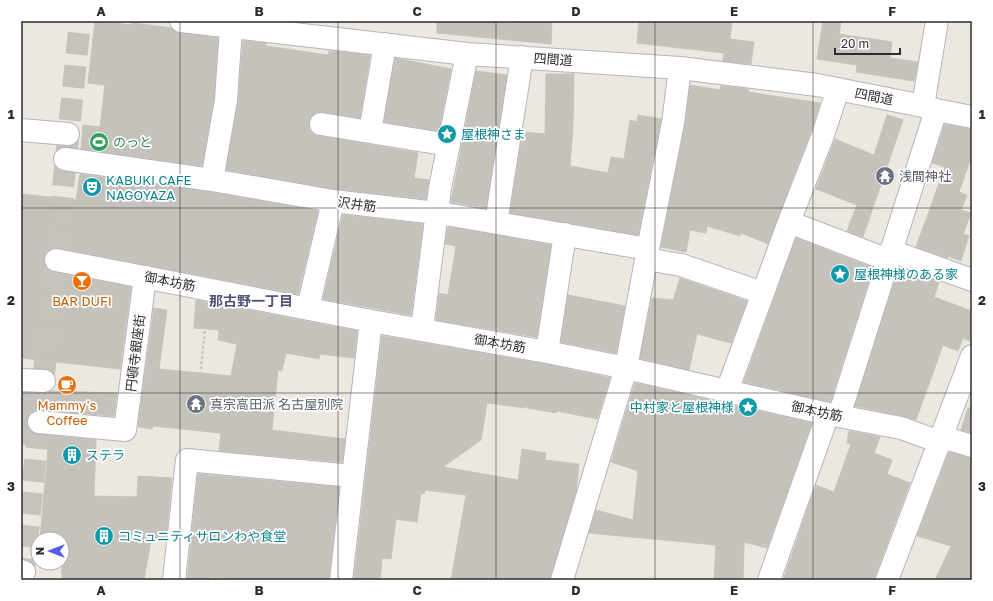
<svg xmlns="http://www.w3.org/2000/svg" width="993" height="601" font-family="'Golos Text','Noto Sans JP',sans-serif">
<rect width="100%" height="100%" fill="#ece8e0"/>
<!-- building -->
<path fill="#c5c2bb" stroke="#c7c4ba" d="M95,21L131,25L132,23L165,27L171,28L174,31L180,33L218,38L214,98L202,166L81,149L83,125L100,127L105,85L88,83Z
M437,21H488L519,24V21H552L551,44L437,33Z
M639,21H732L730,39L754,42L751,64L723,61L724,53L637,43Z
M823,21H841L839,34L892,42L890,58L918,62L914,81L856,72L857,65L817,59Z
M243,41L266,43V46L328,55L329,51L370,55L360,118L323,112H317L311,116L309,122V129L313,134L319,136L418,153L414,178L429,180L426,199L335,189L226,170L238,102Z
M395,58L451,69L439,131L384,122Z
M476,71L507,75L486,208L451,202Z
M546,74H574L573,126L570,166L608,173L611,157L624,159L630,120L637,122L638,115L661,119L638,235L510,213L523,132L545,134Z
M690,85L720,90L721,86L749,89L748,92L820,103L811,131L768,244L741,233L740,236L707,226L706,233L690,230L686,252L661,247L685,125Z
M887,115L903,120L863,237L847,231L857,205L816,189L835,139L874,155Z
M945,124L972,129V155L959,192L967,195L961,210L971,213L963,234L969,236L961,261L948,256V258L916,247L945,167L932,163Z
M80,174L210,192L318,211L298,294L58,248H52L46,252L44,258V264L48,270L54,272L131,287L120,369L21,358V194L76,200Z
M343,215L423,224L411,315L323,299Z
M448,227L551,245L537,337L436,320L439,293L448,295L456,246L445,244Z
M796,238L873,268L830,402L744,382Z
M899,267L939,282L934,297L972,311V342L963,338L958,351L943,345L916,420L903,416L855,406Z
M680,278L747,301L731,343L697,334L689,370L640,358L652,298L673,300Z
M568,295L625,306L616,353L561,342Z
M196,300L357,331L354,358L320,354L319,359L286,353L282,371L278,370L272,430L345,439L342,462L219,451L221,433L153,426L152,429L139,427L138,426L154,308L167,310L159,369L231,376L237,344L218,340L219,330L194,328Z
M382,336L545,364L610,378L597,419L557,411L556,413L528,408V406L525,408L487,403L481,440L443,467L518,480L522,449L546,453L545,460L579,464L576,492L550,580H451L466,495L425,490L424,494L421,493L417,522L396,519L391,559L382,558L380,580L354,579Z
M635,383L812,423L767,548L744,542L743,580H714L716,545L589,533L596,510L633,520L638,471L611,462Z
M51,391L117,393L114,416L40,410L33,411L29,415L27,420L28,428L32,432L37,434L96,440L94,496L137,497L138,476L172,478L166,538L151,540L144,580H62V539H40L48,448L21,444V393H43Z
M968,408H972V433L961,430Z
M849,431L880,437L874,453L892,460L887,474L910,483L875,576V580H783L816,485L834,492L851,444L847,443Z
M949,452L972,458V580H935L951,546L917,536Z
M198,474L339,487L329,580H240L210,577V580H187Z"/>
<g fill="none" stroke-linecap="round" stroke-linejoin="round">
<!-- street-tunnel -->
<path stroke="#c6c2bc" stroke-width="22" stroke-dasharray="22 11" stroke-linecap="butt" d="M23,580L80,21"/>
<!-- street casing -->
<g stroke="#b3b4be" stroke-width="24">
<path id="street" d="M181,21L467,54L680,68L817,85L923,106L936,110L972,117
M923,106L937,21
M321,124L449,145
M21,130L68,134
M370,132L385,44
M65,159L212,180L333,201L445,214L648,249
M212,180L226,100L231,27
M789,222L888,260
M496,223L522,57
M891,251L972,280
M646,259L681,265L763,293
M56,260L371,321L547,352L626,368L828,414L901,428L940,442
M308,308L333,201
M422,329L440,188L467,54
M547,352L565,234
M21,380L44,381
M727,391L789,222L823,135L838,89
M839,416L936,110
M39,422L125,430L145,277
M942,437L972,446
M21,571L24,572
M174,580L187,460L352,476
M341,580L371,321
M562,580L626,368L648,249L673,123L680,68
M769,580L828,414
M887,580L972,356"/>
</g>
<!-- path -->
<path stroke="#c8c8c8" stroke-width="2.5" stroke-dasharray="3 2" stroke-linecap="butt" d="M201,369L205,329"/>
<!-- street -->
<use href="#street" stroke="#fff" stroke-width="22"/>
</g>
<!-- grid -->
<path fill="none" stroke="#2c2c2c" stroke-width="1" stroke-opacity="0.55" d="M180,21V580M338,21V580M496,21V580M655,21V580M813,21V580M21,208H972M21,393H972"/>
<!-- icons -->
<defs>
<g id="sight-disc" transform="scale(1)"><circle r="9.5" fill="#0f9aa8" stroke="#fff"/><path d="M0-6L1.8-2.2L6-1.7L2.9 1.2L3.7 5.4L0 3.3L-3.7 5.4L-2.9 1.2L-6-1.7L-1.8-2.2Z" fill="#fff"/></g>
<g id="stadium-disc" transform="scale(1)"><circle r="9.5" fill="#2e9e5b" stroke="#fff"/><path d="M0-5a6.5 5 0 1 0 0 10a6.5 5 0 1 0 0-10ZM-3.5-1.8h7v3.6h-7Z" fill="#fff"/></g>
<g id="temple-disc" transform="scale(1)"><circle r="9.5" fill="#6b7280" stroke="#fff"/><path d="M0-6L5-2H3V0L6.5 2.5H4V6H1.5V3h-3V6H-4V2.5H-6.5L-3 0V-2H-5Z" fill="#fff"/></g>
<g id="theatre-disc" transform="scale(1)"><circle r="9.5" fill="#0f9aa8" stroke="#fff"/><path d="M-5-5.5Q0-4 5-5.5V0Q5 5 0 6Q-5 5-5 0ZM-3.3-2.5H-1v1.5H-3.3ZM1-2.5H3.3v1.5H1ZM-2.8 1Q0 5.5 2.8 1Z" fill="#fff"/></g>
<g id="bar-disc" transform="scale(1)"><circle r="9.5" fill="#e8710a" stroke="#fff"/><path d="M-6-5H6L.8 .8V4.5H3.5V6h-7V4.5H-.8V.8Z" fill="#fff"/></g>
<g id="cafe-disc" transform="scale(1)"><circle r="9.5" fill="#e8710a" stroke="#fff"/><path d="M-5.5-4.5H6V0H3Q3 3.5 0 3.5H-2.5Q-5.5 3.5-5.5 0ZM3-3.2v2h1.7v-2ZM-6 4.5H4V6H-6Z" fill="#fff"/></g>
<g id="building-disc" transform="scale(1)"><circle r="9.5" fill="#0f9aa8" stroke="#fff"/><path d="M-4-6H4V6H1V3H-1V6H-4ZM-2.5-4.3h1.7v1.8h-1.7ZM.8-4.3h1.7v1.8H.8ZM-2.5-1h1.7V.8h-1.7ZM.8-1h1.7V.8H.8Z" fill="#fff"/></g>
</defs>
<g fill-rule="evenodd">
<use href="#sight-disc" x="447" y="134"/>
<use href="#stadium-disc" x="99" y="142"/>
<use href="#temple-disc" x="885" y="176"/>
<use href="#theatre-disc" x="92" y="187"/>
<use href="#sight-disc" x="840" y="274"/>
<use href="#bar-disc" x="82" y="281"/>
<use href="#cafe-disc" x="67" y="385"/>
<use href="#temple-disc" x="196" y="404"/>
<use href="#sight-disc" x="748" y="407"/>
<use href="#building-disc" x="72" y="455"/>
<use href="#building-disc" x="104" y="536"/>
</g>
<g text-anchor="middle" stroke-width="3.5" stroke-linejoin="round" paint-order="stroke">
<!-- street labels -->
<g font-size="13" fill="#2c2c2c" stroke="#fff">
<text transform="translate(553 59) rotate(4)" y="5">四間道</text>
<text transform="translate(874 96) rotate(11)" y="5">四間道</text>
<text transform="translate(357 204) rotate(7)" y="5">沢井筋</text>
<text transform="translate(170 281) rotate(11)" y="5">御本坊筋</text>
<text transform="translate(500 343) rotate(10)" y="5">御本坊筋</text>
<text transform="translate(135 353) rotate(-83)" y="5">円頓寺銀座街</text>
<text transform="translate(817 411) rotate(12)" y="5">御本坊筋</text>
</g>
<!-- culture labels -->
<g font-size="13" fill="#0d838f" stroke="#fff" text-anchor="start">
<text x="461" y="139">屋根神さま</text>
<text x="106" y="185">KABUKI CAFE<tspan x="106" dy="15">NAGOYAZA</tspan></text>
<text x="854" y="279">屋根神様のある家</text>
<text x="734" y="412" text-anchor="end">中村家と屋根神様</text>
<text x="86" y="460">ステラ</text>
<text x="118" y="541">コミュニティサロンわや食堂</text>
</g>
<!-- leisure labels -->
<g font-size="13" fill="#27864d" stroke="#fff" text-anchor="start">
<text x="113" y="147">のっと</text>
</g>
<!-- worship labels -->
<g font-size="13" fill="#5b616d" stroke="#fff" text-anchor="start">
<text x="899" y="181">浅間神社</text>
<text x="210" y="409">真宗高田派 名古屋別院</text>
</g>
<!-- food labels -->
<g font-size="13" fill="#c56008" stroke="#fff">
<text x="82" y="306">BAR DUFI</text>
<text x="67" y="410">Mammy's<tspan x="67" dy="15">Coffee</tspan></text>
</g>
<!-- neighbourhood labels -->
<g font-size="14" font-weight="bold" fill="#515478" stroke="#fff">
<text x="251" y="306">那古野一丁目</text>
</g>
</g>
<!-- border -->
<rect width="993" height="601" fill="none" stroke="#ffffff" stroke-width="44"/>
<!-- north arrow -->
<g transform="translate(50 551) rotate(270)"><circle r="19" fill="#ffffff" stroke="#ababab"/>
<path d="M0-3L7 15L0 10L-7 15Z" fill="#535de6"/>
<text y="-6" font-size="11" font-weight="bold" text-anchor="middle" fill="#2c2c2c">N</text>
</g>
<!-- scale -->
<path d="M835 48v6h65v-6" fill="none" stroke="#2c2c2c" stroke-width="2"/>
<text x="841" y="48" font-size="12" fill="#2c2c2c" stroke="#ffffff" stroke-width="3" paint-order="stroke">20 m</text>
<rect x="22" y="22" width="949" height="557" fill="none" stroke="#2c2c2c" stroke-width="1.5"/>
<g font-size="13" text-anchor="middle" font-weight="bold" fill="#2c2c2c">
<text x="101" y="16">A</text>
<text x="259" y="16">B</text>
<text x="417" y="16">C</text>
<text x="576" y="16">D</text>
<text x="734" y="16">E</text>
<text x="892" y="16">F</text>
<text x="11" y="119">1</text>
<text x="982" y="119">1</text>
<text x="11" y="305">2</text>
<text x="982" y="305">2</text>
<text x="11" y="491">3</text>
<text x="982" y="491">3</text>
<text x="101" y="595">A</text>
<text x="259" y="595">B</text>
<text x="417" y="595">C</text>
<text x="576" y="595">D</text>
<text x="734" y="595">E</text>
<text x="892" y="595">F</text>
</g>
</svg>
